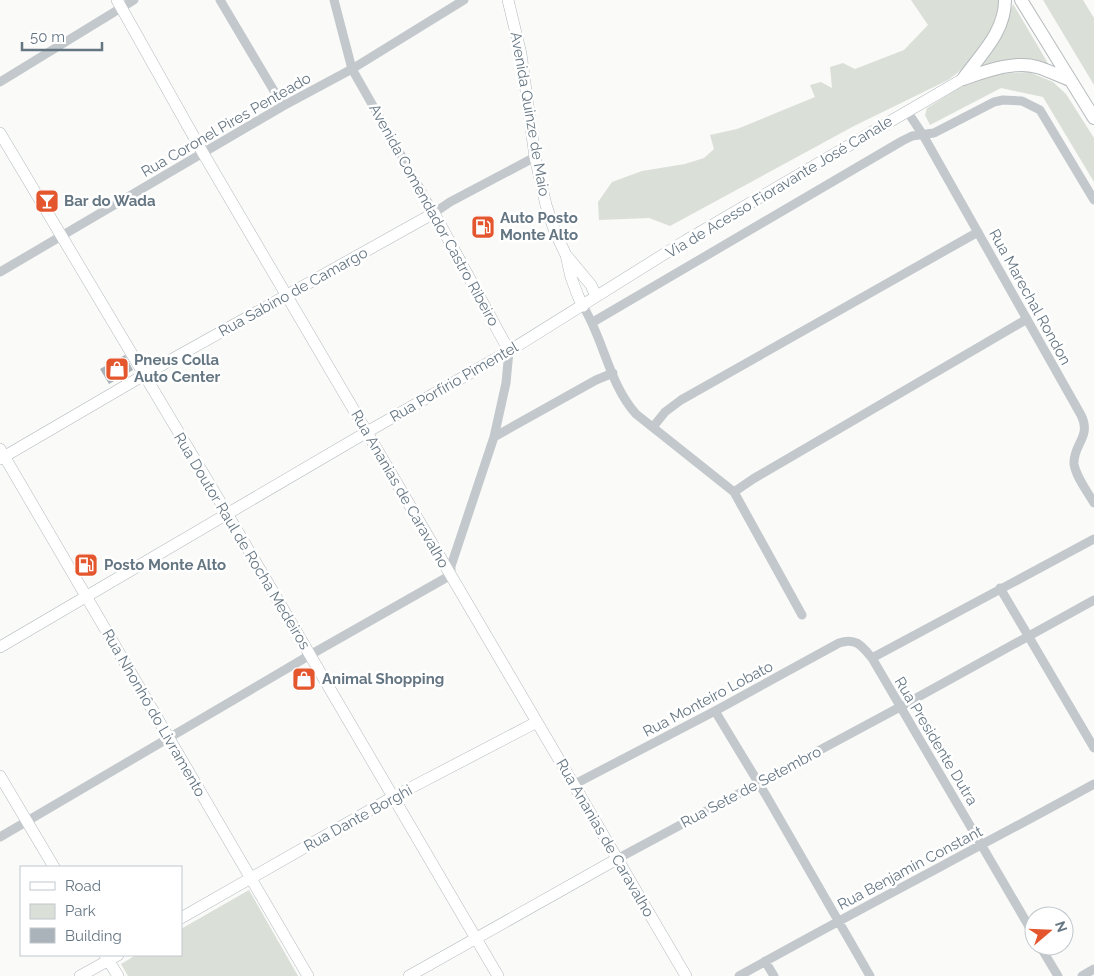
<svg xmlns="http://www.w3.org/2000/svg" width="1094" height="976" font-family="Raleway,sans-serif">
<rect width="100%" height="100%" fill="#fafaf8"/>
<!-- green -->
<path fill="#dadfd7" d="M911,0H999C995,33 975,62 948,80L854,126L670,226L649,218L599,220L598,202L612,182L642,171L685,164L704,158L714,149L710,135L737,129L815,97L810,85L821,82L832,88L830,67L843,63L855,69L904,50L928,25Z
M1043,0H1083L1094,18V85Z
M1013,4L1049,65C1026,59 1004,60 981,67C996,48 1004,26 1013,4Z
M1029,72L1053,82L1066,94L1094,138V182L1043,97L1001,88L930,125L925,115L927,108L967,83L994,74Z
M249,890L298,976H128L121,964L136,955H181V929Z"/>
<!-- building -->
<path fill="#aab3b9" d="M125,355L133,370L109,384L100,369Z"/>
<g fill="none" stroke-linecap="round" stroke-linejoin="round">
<!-- secondary casing -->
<g stroke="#b3babf" stroke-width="12">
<path id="secondary" d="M117,0L203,153L686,976
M508,0L521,54L535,157L546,205L555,232L566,255L571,277L578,296L583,306
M0,133L228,515L498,976
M566,255L591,285L596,296
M0,449L308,976
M0,459L144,375L434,213L509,351
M0,647L367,432L509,351L685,241L963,79
M0,776L54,867
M181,918L393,797L537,722
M105,955L118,976
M80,976L118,955
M409,976L617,859"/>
</g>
<!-- primary casing -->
<g stroke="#b5babe" stroke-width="14">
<path id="primary" d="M1021,0L1094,118
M963,79C984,72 1015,60 1037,67C1048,70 1059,76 1070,80
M963,79C981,54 1005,32 1005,0"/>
</g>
<!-- street -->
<path stroke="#c3c8cc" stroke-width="9" d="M220,0L283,106
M334,0L352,69L434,213L450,202L535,157
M0,82L134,0
M907,111L923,135L1081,415C1092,437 1073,444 1074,464C1076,477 1087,491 1094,503
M0,272L283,106L352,69L464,0
M583,306C604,340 609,384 636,414L734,492L802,615
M593,322L902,141L912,136L934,133L994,102L1003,100L1022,101L1040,110L1094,200
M653,427L665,412L681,400L978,232
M494,437L596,380L613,373
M734,492L753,479L1027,319
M1000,588L1094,748
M872,658L1094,539
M715,711L767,797L870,976
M573,785L715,711L839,643C856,637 862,646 872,658L1034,935
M0,837L310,655L451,575V566L494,437L506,383L509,351
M617,859L900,707L1094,600
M1040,946L1058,976
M765,961L774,976
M739,976C856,910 976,849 1094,784
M1082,976L1094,969"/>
<!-- secondary -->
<use href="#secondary" stroke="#fff" stroke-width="11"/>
<!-- primary -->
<use href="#primary" stroke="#fff" stroke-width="12"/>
</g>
<!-- icons -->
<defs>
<g id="bar-square" transform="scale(1.25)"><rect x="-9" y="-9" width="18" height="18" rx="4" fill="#e4572e" stroke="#fff"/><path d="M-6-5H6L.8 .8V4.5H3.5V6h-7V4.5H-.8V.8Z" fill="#fff"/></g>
<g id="fuel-square" transform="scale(1.25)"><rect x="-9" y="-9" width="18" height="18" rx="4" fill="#e4572e" stroke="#fff"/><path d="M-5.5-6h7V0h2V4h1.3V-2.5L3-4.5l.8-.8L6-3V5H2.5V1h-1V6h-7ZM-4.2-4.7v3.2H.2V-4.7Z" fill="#fff"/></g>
<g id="shop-square" transform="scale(1.25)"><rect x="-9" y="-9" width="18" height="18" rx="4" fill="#e4572e" stroke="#fff"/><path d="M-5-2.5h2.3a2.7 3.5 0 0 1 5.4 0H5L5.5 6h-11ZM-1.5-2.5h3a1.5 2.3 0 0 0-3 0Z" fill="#fff"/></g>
</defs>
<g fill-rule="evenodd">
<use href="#bar-square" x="47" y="201"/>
<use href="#fuel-square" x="483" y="227"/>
<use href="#shop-square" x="117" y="369"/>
<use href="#fuel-square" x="86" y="565"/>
<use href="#shop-square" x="304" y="679"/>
</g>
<g text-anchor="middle" stroke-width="5" stroke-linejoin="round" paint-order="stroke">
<!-- street labels -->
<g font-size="15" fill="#657683" stroke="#fff">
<text transform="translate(530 114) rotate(80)" y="5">Avenida Quinze de Maio</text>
<text transform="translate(226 125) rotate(-30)" y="5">Rua Coronel Pires Penteado</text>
<text transform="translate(779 187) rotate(-31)" y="5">Via de Acesso Fioravante José Canale</text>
<text transform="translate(434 215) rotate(61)" y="5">Avenida Comendador Castro Ribeiro</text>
<text transform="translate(293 292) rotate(-29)" y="5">Rua Sabino de Camargo</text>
<text transform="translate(1030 297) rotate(61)" y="5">Rua Marechal Rondon</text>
<text transform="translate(454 382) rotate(-30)" y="5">Rua Porfírio Pimentel</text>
<text transform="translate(400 489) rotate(60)" y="5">Rua Ananias de Caravalho</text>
<text transform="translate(242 541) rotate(59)" y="5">Rua Doutor Raul de Rocha Medeiros</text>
<text transform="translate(708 699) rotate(-28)" y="5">Rua Monteiro Lobato</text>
<text transform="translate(154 713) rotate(60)" y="5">Rua Nhonhô do Livramento</text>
<text transform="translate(936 741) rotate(59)" y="5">Rua Presidente Dutra</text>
<text transform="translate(751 787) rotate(-28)" y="5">Rua Sete de Setembro</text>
<text transform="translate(358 818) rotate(-29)" y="5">Rua Dante Borghi</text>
<text transform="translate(605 838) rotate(60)" y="5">Rua Ananias de Caravalho</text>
<text transform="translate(910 868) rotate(-28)" y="5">Rua Benjamin Constant</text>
</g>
<!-- poi labels -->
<g font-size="15" font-weight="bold" fill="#657683" stroke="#fff" text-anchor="start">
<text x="64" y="206">Bar do Wada</text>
<text x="500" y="223">Auto Posto<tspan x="500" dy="17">Monte Alto</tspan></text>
<text x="134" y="365">Pneus Colla<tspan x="134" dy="17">Auto Center</tspan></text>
<text x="104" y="570">Posto Monte Alto</text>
<text x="322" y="684">Animal Shopping</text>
</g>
</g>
<!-- legend -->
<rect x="20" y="866" width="162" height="90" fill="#ffffff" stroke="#c1c8cd"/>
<rect x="30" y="882" width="25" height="8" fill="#ffffff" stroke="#c1c8cd"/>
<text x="65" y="891" font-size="15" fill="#657683">Road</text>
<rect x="30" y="904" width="25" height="15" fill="#dadfd7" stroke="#c1c8cd"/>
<text x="65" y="916" font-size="15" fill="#657683">Park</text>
<rect x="30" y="928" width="25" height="15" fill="#aab3b9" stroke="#c1c8cd"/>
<text x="65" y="941" font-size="15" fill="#657683">Building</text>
<!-- north arrow -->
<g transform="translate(1049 931) rotate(71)"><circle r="24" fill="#ffffff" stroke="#c1c8cd"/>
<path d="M0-4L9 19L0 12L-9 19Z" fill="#e4572e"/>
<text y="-8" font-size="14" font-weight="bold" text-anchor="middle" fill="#657683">N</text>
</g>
<!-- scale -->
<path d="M22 42v8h80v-8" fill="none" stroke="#657683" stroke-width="2.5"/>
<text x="30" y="42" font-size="15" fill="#657683" stroke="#ffffff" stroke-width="4" paint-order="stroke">50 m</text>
</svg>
